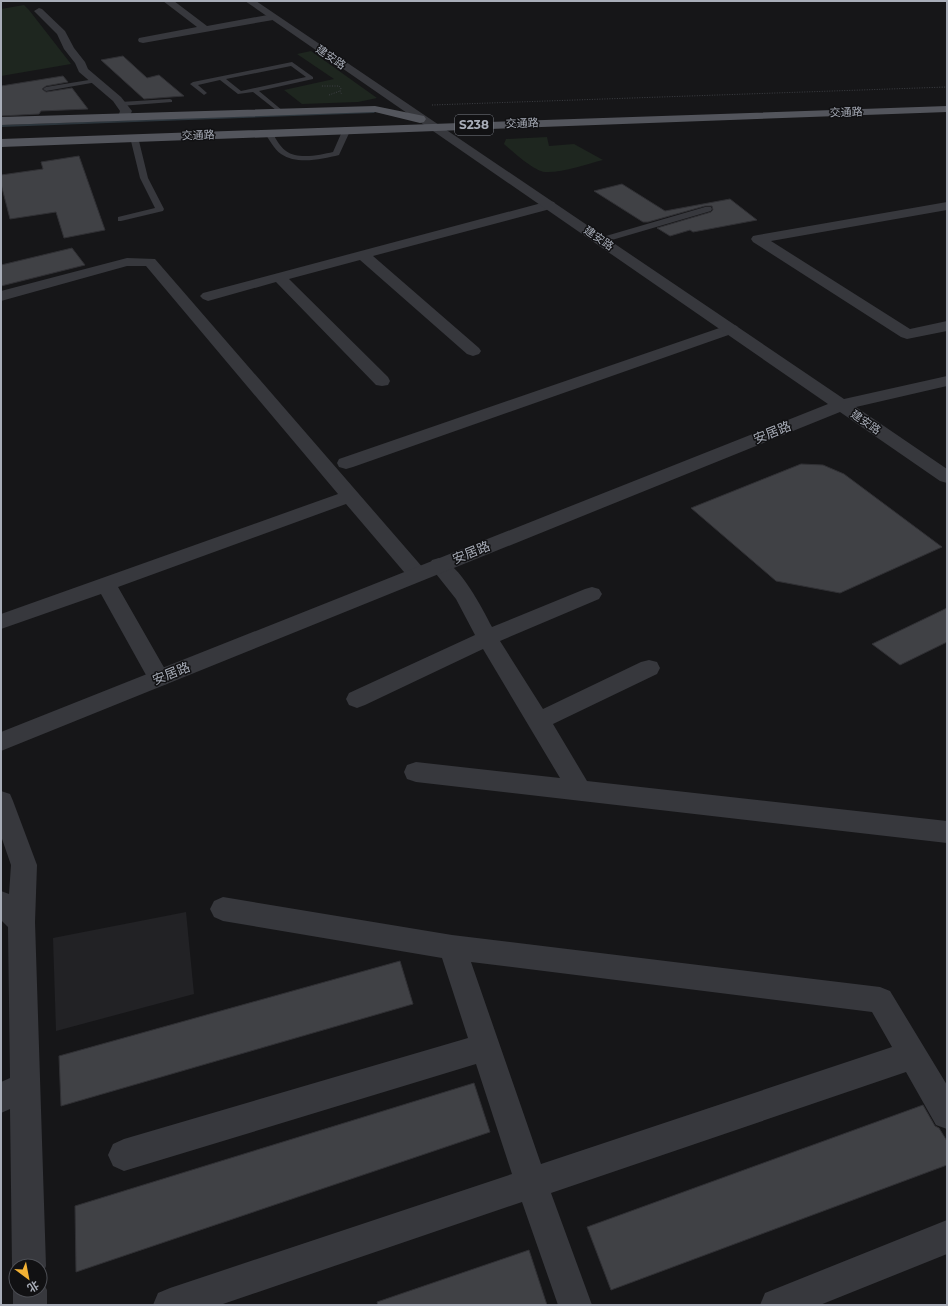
<svg xmlns="http://www.w3.org/2000/svg" width="948" height="1306" font-family="Montserrat,'Noto Sans SC',sans-serif">
<rect width="100%" height="100%" fill="#161618"/>
<!-- built -->
<path fill="#222225" d="M186,912L194,994L56,1031L53,938Z"/>
<!-- green -->
<path fill="#1e261f" d="M24,5L29,10L71,64L1,76V9Z
M311,51L377,98L358,102L302,104L284,90L334,79L297,54Z
M547,137L549,146L574,144L603,160C587,164 562,173 545,172C534,171 513,152 504,144L506,139Z"/>
<g fill="none" stroke-linecap="round" stroke-linejoin="round">
<!-- stream -->
<path fill="#2c353c" fill-rule="evenodd" d="M373,111L375,112L374,113L1,127V125Z"/>
</g>
<!-- building -->
<path fill="#404145" stroke="#303034" d="M123,56L147,78L159,75L184,96L144,99L101,60Z
M63,76L68,82L46,86L42,89L46,92L72,88L88,109L41,111L39,114L1,116V86Z
M79,156L105,230L64,238L56,212L10,219L1,184V175L43,169L41,162Z
M622,184L665,211L730,199L757,220L693,232L690,230L670,236L657,228L711,212L713,210L712,206H705L648,222H643L594,191Z
M72,248L85,265L1,286V265Z
M801,464L823,465L844,474L942,547L840,593L776,581L691,508Z
M947,608V642L900,665L872,644Z
M400,961L413,1004L61,1106L59,1056Z
M474,1083L490,1132L76,1272L75,1206Z
M923,1105L935,1126L939,1128L947,1141V1165L611,1290L587,1227Z
M529,1250L547,1305H378L377,1302Z"/>
<g fill="none" stroke-linecap="round" stroke-linejoin="round">
<!-- path -->
<path stroke="#3d3f44" stroke-width="1" stroke-dasharray="1 1.5" stroke-linecap="butt" d="M322,86H339L341,88L340,91L342,95
M329,95L340,91
M432,105L947,87"/>
<!-- service -->
<path fill="#37383d" fill-rule="evenodd" d="M292,62L313,77V79L259,91L283,111L284,112L281,114L253,92L238,94L220,80L198,85L207,93L204,95L190,84L193,82ZM291,66L306,77L241,91L226,79Z
M95,79L98,81L97,82L46,91L43,89L46,87Z
M170,99L172,100V102L120,106L117,104L120,102Z
M344,127H350L351,129L339,155C322,159 297,165 281,154C274,149 269,139 264,132L268,130H271C275,137 279,146 286,151C298,160 320,155 333,152Z
M131,135H137L138,137L148,178L164,209L163,211L121,221H118V217L155,208L140,178L130,137Z
M705,207H711L712,209L711,211L605,242L602,243L598,240L599,238Z"/>
<!-- minor -->
<path fill="#37383d" fill-rule="evenodd" d="M163,1H174L207,26L273,14L278,17L273,20L143,43L139,42L138,40L139,38L197,27Z
M39,8L42,9L65,31L74,48L85,62L88,69L121,97L132,111L128,120H120L118,117L120,111L113,101L79,72L75,63L64,49L57,34L34,11Z
M549,201L554,202L556,205L554,208L373,256L479,348L481,351L479,354L473,356L467,354L360,260L289,279L388,377L390,381L388,385L382,386L376,385L276,282L208,301L203,299L200,296L203,293Z
M947,202V210L771,241L910,329L947,321V331L907,339L901,337L753,242L751,239L753,236L758,235Z
M127,258L155,259L424,569L427,574L424,579L417,581L410,579L346,504L118,587L170,678L167,684L159,686L151,684L101,594L1,629V614L338,494L146,266H127L1,301V291Z
M731,324L737,326L739,329L737,332L353,467L346,469L339,467L337,463L339,459Z
M439,558C460,564 482,608 492,627L585,589L592,587L599,589L602,594L599,599L500,641L543,709L641,662L649,660L657,662L660,668L657,674L553,724L587,781L947,821V843L416,782L407,779L404,772L407,765L416,762L560,778L483,649L365,705L357,708L349,705L346,699L349,693L475,635L456,599L429,565L432,560Z
M1,791L10,794L13,801L37,865L35,922L46,1266L41,1278L47,1290V1305H13V1290L16,1283V1290H40V1266H16V1275L12,1266L10,1109L1,1113V1082L10,1078L8,927L1,920V891L9,894L11,865L1,836Z
M223,897L452,935L880,987L890,991L947,1085V1129L936,1125L906,1072L551,1193L592,1305H558L522,1202L220,1305H153L158,1293L170,1288L512,1174L476,1064L124,1171L113,1166L108,1155L113,1144L124,1139L468,1038L442,958L223,921L214,917L210,909L214,901ZM471,962L872,1012L892,1047L541,1164Z
M947,1220V1254L820,1305H760L765,1293Z"/>
<!-- tertiary -->
<path fill="#37383d" fill-rule="evenodd" d="M245,1H256L844,399L947,376V386L856,407L947,469V483L940,481L840,412L1,751V732L828,404Z"/>
<!-- primary -->
<path fill="#53555c" fill-rule="evenodd" d="M375,106L424,116L426,119L424,122L420,123L375,112L1,125V117Z
M947,106V112L1,147V139Z"/>
</g>
<g text-anchor="middle" stroke-width="3" stroke-linejoin="round" paint-order="stroke">
<!-- far-street labels -->
<g font-size="11" fill="#a8adb8" stroke="#111113">
<text transform="translate(331 57) rotate(34)" y="4">建安路</text>
<text transform="translate(846 112) rotate(-2)" y="4">交通路</text>
<text transform="translate(522 123) rotate(-2)" y="4">交通路</text>
<text transform="translate(198 135) rotate(-2)" y="4">交通路</text>
<text transform="translate(599 238) rotate(34)" y="4">建安路</text>
<text transform="translate(866 422) rotate(34)" y="4">建安路</text>
</g>
<!-- shield labels -->
<rect fill="#111113" stroke="#7b7e86" stroke-width="1" x="455" y="115" width="38" height="20" rx="3"/>
<g font-size="12" font-weight="bold" fill="#a8adb8">
<text x="474" y="129">S238</text>
</g>
<!-- street labels -->
<g font-size="13" fill="#a8adb8" stroke="#111113">
<text transform="translate(772 432) rotate(-22)" y="5">安居路</text>
<text transform="translate(471 552) rotate(-22)" y="5">安居路</text>
<text transform="translate(171 673) rotate(-22)" y="5">安居路</text>
</g>
</g>
<!-- border -->
<rect width="948" height="1306" fill="none" stroke="#a8adb8" stroke-width="4"/>
<!-- north arrow -->
<g transform="translate(28 1278) rotate(148)"><circle r="19" fill="#111113" stroke="#4d4f55"/>
<path d="M0-3L7 15L0 10L-7 15Z" fill="#f2b134"/>
<text y="-6" font-size="11" font-weight="bold" text-anchor="middle" fill="#a8adb8">北</text>
</g>
</svg>
